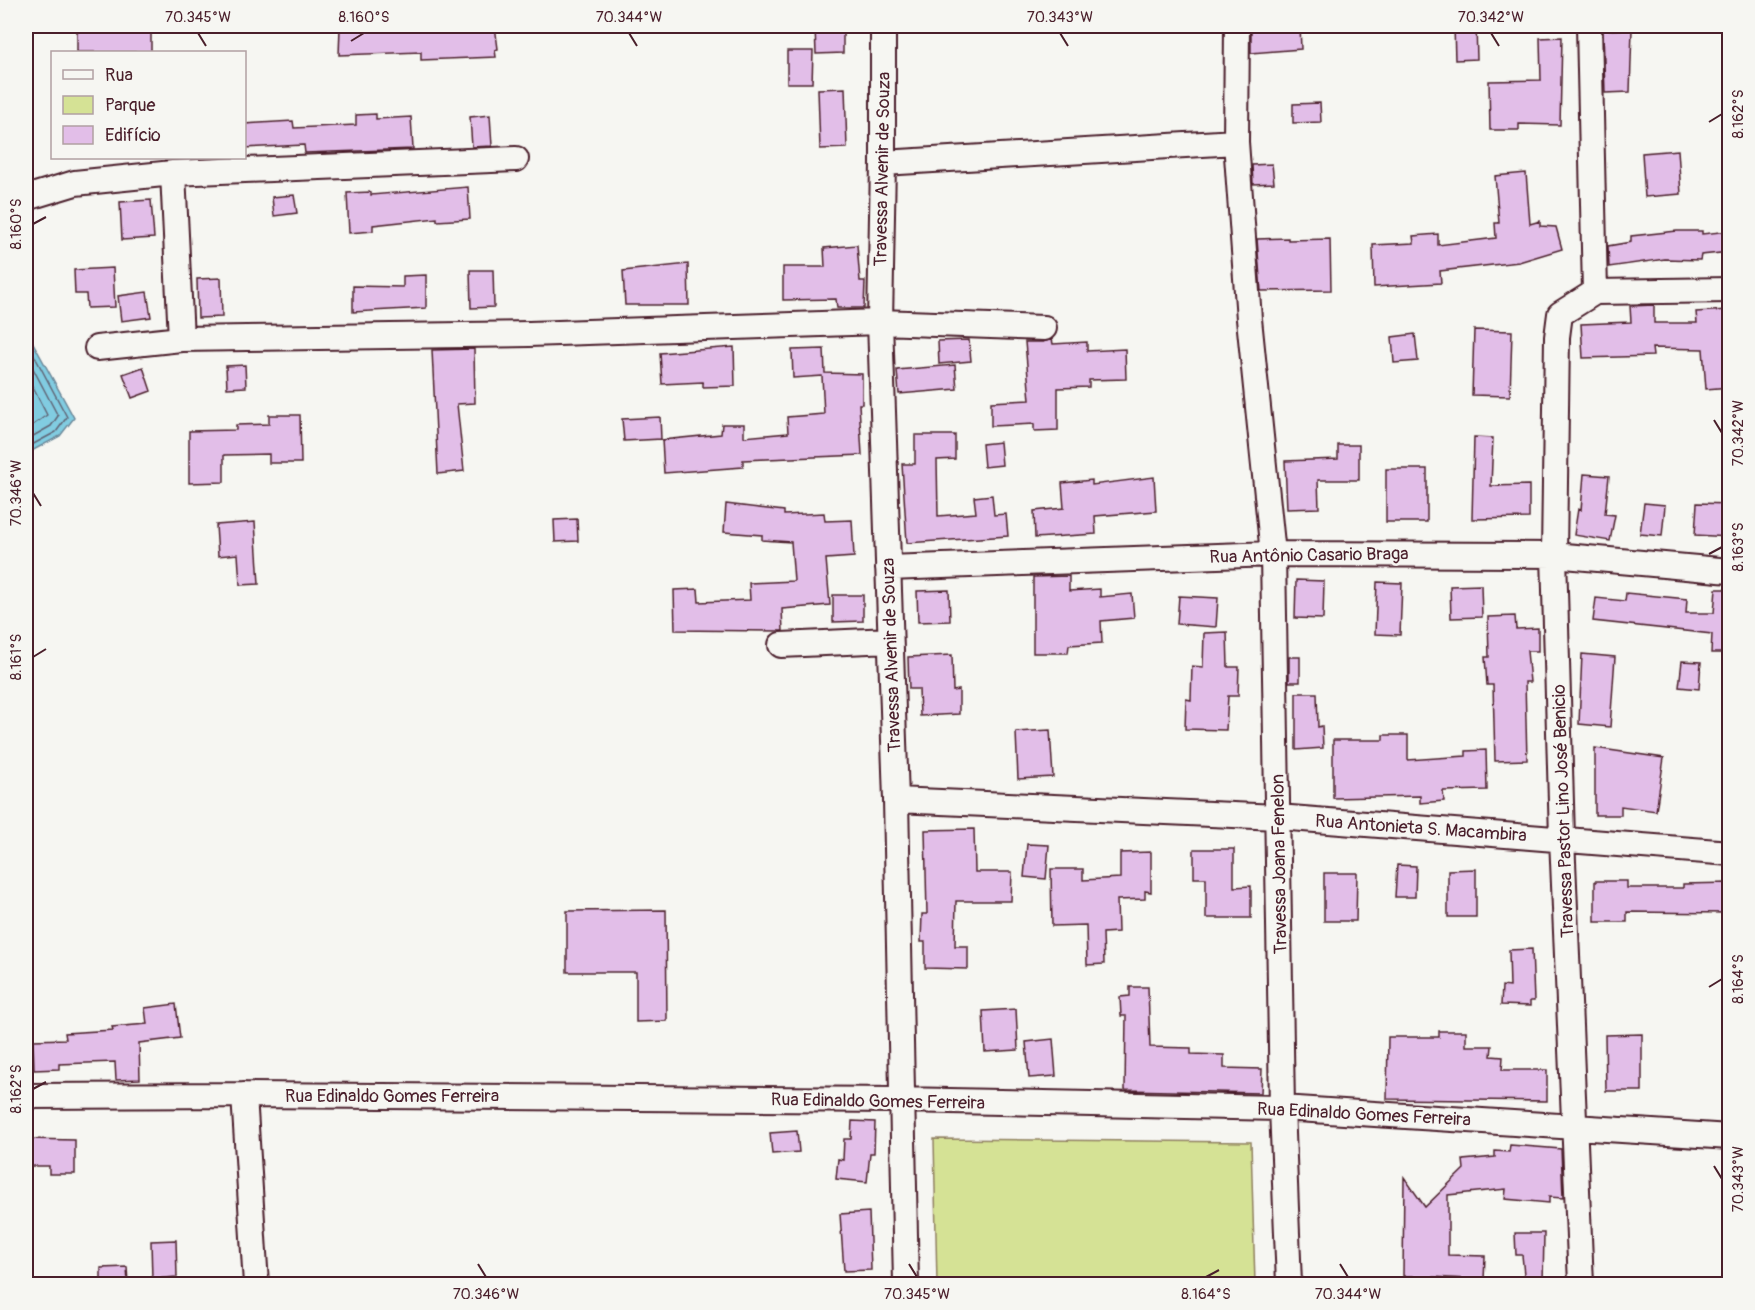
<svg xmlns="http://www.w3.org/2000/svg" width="1755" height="1310" font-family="Pangolin,sans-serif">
<rect width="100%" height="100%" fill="#f6f6f2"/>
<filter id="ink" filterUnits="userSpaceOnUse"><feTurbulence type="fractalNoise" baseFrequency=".0167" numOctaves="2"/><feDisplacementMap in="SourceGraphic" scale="12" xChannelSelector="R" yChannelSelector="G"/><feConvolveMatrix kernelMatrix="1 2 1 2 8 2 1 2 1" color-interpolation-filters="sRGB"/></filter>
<g filter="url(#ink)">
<!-- green -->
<path fill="#d5e295" stroke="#908060" stroke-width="1.5" d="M934,1139L1251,1142L1255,1284H937Z"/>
<!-- water -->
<path fill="#81cce1" stroke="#6b8798" stroke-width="1.5" d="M26,330L74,418L60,436L26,454Z"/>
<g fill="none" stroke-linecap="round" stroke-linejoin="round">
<!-- shore -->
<path stroke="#606474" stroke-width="1.5" d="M26,340L67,417L56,432L26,448
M26,355L58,416L51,426L26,440
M26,374L47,415L26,430"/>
</g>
<!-- building -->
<path fill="#e2bee8" stroke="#4a1f2b" stroke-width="1.5" d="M495,26L498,49L495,50L496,57L421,60V52L339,55L340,28L458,27V30Z
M815,26H843V53L816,54Z
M1251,26H1300L1301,49L1251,53Z
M1454,26H1476L1477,59L1455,60Z
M151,28V52H77V31Z
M1632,29L1630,92L1605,93L1603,30Z
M1562,37L1560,125L1519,124V130H1490L1489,81L1541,80L1540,38Z
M787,51H813L812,83H787Z
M845,88L847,148L820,149L818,89Z
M1320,103L1321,122L1293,123V104Z
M376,114V119L411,117L413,149L305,153L304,145L244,148V124L293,121L294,128L356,125V115Z
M490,115L492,146L472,147L470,117Z
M1678,150L1681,194L1645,197L1642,153Z
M1272,164L1274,183L1253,184L1252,165Z
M1526,173L1530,224L1540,221V226L1556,227L1562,249L1519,262L1440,271L1441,283L1374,287L1373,245L1414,243L1413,236L1438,234V245L1496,238L1495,223H1499L1495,176Z
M468,187L470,219L437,221V218L373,225V231L349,233L347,193L371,192V195Z
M294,195L297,213L274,216L272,197Z
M151,200L154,238L122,240L120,202Z
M1677,231H1702V234L1730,231V252L1701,255L1700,260L1665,259L1609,267L1608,246L1631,242V236Z
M1288,238V240L1330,239L1331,290L1261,291L1257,239Z
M857,245L860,281H865L864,308H837L836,299L783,300V267H825L824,248Z
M688,264L689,305H625L623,271Z
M113,268L115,307L87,308L86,294H75L74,270Z
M470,270H493L494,307L471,308Z
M426,275V308L353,312V286L403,287V276Z
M221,278L222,317L198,318L197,279Z
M147,292L151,317L121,321L118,296Z
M1654,305V323H1697L1696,312L1728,310L1730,387L1706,389L1703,349L1652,348L1653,356L1583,358L1581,324L1631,322L1630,306Z
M1474,330L1512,331L1510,396L1472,395Z
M1415,334L1418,361L1394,363L1392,337Z
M1052,339L1053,344L1087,342V351L1125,349L1126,379L1089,380V387L1058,388V430L1034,431V424L991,426V402L1030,400L1025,342H1043Z
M969,340L971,361L939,364L938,341Z
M734,347L735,386L703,387V382L662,384L660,353Z
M474,349L475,403L457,404L464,471L438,474L432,350Z
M824,349L825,373L862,374V404H859L862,455L743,460V467L664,473L662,440L721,434L722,424H744V437L788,433L787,417L824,414L822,376L793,378L792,350Z
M245,365L246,387L227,388L226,366Z
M955,365L957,389L899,394L897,370Z
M143,367L151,391L132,398L123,374Z
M269,415H300L301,463H269V454L224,455V482L189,483V431L236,430V425L269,424Z
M660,417L661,439L624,441L622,419Z
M915,435H955V459L937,460L938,516L976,513L974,497L992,495L994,515L1006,514L1008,536L907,543L902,464H915Z
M1474,437L1493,438L1491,486L1529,485V518L1472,519Z
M1000,442L1002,465L984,467L982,444Z
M1338,445H1359V480H1318L1319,508L1287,509L1285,461L1338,459Z
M1386,469H1427V522H1386Z
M1584,474L1609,476L1605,514L1615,515L1610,541L1574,535L1578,509L1581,510Z
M1154,477L1156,511L1095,516L1096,534L1035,538L1034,511L1064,508L1062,483L1092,480V485Z
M1644,503L1665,505L1662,536L1640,534Z
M1697,503L1730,504V537L1695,535Z
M726,504L784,511V515L824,513L825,521L852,520L854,557L826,559L830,605L782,609L783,631L675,630L674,590L698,589L699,602L750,600L749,583L794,581L791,542L762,540V535L724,532Z
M577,519L578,541L555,542L554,520Z
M255,522L259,584L240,585L238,554L218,556L216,525Z
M1069,576V591L1100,589V597L1132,594L1134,618L1101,621L1102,643L1069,645L1068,653H1033V577Z
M1296,580L1324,581L1323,619L1295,618Z
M1377,582L1402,583L1400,635L1375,634Z
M1481,585L1482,617L1451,618L1450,586Z
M1716,589H1730V653H1711L1712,634L1593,621L1596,598L1625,601L1626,593L1687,599L1686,613H1714Z
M949,590L950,621L918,622L917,591Z
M833,595H863V621L833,622Z
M1179,596L1218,598L1216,627L1177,624Z
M1515,616L1516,629L1538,628V651H1527L1530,682H1525L1527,760L1495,761L1493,685H1487L1485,657H1489L1488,617Z
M1227,632L1228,667H1239L1238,696H1228L1226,730L1185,729L1186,699L1191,700L1192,666L1203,667L1204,633Z
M1582,654L1615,657L1610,727L1579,724Z
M952,655L953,691L959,690V714L920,716L919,689H909L908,657Z
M1289,657H1300V682H1289Z
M1682,661L1701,662L1699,689L1679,687Z
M1296,693H1317L1318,727L1322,726L1323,748L1296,750Z
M1050,730L1053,777L1018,779L1016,732Z
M1383,735H1408V760L1466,756V751L1486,750L1487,790L1443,791L1444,801L1420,803V796L1333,798V740H1383Z
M1595,748L1664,758L1656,811L1621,806V815H1595Z
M974,829L975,872H1012L1011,901H956L955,946H968V969L925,968V942H921L922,914H927L925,830Z
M1027,844L1049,845L1046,879L1024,877Z
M1194,849H1234V887L1251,886V918H1206V878H1194Z
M1151,852V892L1145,891V899L1117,900L1118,932L1103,933L1104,964L1087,965L1086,925L1052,926L1051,869H1083V880L1120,878V853Z
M1397,865L1416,866L1415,897H1395Z
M1476,869V917H1448V870Z
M1324,873H1357L1356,921H1324Z
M1595,881H1627V888H1683V884L1730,883V913L1627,912V922H1595Z
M666,910L667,1021L636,1022V972H567V911Z
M1532,949L1534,1001H1530V1006L1501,1005L1502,986L1510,987L1509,950Z
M1130,987H1148L1150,1047L1191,1048V1054L1224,1055V1068L1262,1069L1261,1093L1125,1090L1126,1016H1121L1120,997L1130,996Z
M176,1004L180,1038L139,1043L140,1079L116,1080L115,1062L59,1064V1069L34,1070L33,1040L66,1039L65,1033L113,1030L112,1027L147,1024L145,1008Z
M1016,1009L1018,1050L985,1052L983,1011Z
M1439,1031H1466V1046H1492L1491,1056L1503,1057L1502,1070H1547V1101L1387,1099L1388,1037H1439Z
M1642,1034V1091H1606L1605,1035Z
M1053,1039L1056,1076L1029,1078L1026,1042Z
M852,1121L875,1122L874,1153H870L867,1182L836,1179L838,1159L843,1160L844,1139H851Z
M797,1131L799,1152L772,1154L770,1133Z
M26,1139L75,1140V1174H49V1166H26Z
M1510,1145L1561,1149L1563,1198L1549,1197V1203L1505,1199L1506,1189L1448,1195V1255L1485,1256L1484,1280L1434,1277V1284L1413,1283V1276H1403L1404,1177L1425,1207L1464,1169L1463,1160L1495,1157V1151L1509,1152Z
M869,1212L871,1270L844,1271L840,1214Z
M1515,1233H1544L1543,1284H1525L1522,1255H1516Z
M176,1240L177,1277L152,1279L151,1241Z
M127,1267L128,1284H101V1268Z"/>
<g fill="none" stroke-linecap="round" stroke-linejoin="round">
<!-- minor casing -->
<g stroke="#4a1f2b" stroke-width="28">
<path id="minor" d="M883,26V163L880,322L896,800L906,1284
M1237,26L1236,142L1249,319L1273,554L1282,1108L1289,1284
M1589,26L1595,292
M883,163L1236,142
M173,173L181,339
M26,198L75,183L173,173L516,159
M97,348L181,339L529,334L880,322L1044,328
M888,568L1273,554L1554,555L1730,571
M781,645L890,640
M896,800L1278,817L1730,853
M244,1095L256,1284
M26,1096L244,1095L900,1100L1282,1108L1730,1137
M1581,1284L1562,838L1554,555L1557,337L1560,314L1595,292L1730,290"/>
</g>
<!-- minor -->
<use href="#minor" stroke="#f6f6f2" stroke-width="24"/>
</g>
</g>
<!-- ticks -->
<path fill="none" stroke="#4a1f2b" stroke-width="2" d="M198,33L206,46M629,33L637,46M1060,33L1068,46M1491,33L1499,46M351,41L364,33M1709,122L1722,114M33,224L46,217M1714,420L1722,433M33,493L41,506M1709,554L1722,547M33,657L46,649M1709,987L1722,979M33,1089L46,1082M1714,1166L1722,1179M478,1264L486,1277M909,1264L917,1277M1340,1264L1348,1277M1206,1277L1219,1270"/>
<g text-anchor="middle" stroke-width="5" stroke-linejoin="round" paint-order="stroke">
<!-- street labels -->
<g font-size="18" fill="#4a1f2b" stroke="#f6f6f2">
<text transform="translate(882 169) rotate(-89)" y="6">Travessa Alvenir de Souza</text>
<text transform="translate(1309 555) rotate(-1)" y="6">Rua Antônio Casario Braga</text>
<text transform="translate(891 655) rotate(-92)" y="6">Travessa Alvenir de Souza</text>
<text transform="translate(1563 811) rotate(-92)" y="6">Travessa Pastor Lino José Benicio</text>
<text transform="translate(1421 828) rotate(4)" y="6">Rua Antonieta S. Macambira</text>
<text transform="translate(1279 864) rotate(-91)" y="6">Travessa Joana Fenelon</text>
<text x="392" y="1102">Rua Edinaldo Gomes Ferreira</text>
<text transform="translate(878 1101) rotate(1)" y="6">Rua Edinaldo Gomes Ferreira</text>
<text transform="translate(1364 1114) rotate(3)" y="6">Rua Edinaldo Gomes Ferreira</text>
</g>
</g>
<!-- margin -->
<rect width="1755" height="1310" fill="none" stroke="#f6f6f2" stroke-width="66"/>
<!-- legend -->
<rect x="51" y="51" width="195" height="108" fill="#f6f6f2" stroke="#b1a0a2" stroke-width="1.5"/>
<rect x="63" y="70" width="30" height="9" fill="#f6f6f2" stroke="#b1a0a2" stroke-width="1.5"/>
<text x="105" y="81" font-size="18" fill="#4a1f2b">Rua</text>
<rect x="63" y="96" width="30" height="18" fill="#d5e295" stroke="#b1a0a2" stroke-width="1.5"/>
<text x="105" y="111" font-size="18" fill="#4a1f2b">Parque</text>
<rect x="63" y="126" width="30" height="18" fill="#e2bee8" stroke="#b1a0a2" stroke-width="1.5"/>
<text x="105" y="141" font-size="18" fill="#4a1f2b">Edifício</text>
<rect x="33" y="33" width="1689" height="1244" fill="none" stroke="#4a1f2b" stroke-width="2"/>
<g font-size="15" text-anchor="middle" fill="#4a1f2b">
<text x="198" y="22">70.345°W</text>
<text x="364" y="22">8.160°S</text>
<text x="629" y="22">70.344°W</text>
<text x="1060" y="22">70.343°W</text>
<text x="1491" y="22">70.342°W</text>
<text transform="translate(1738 114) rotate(-90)" y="5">8.162°S</text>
<text transform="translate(16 224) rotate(-90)" y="5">8.160°S</text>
<text transform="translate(1738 433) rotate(-90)" y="5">70.342°W</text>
<text transform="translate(16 493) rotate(-90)" y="5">70.346°W</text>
<text transform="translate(1738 547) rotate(-90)" y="5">8.163°S</text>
<text transform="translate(16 657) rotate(-90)" y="5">8.161°S</text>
<text transform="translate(1738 979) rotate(-90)" y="5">8.164°S</text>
<text transform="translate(16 1089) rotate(-90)" y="5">8.162°S</text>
<text transform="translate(1738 1179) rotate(-90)" y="5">70.343°W</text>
<text x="486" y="1299">70.346°W</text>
<text x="917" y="1299">70.345°W</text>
<text x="1206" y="1299">8.164°S</text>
<text x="1348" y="1299">70.344°W</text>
</g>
</svg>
